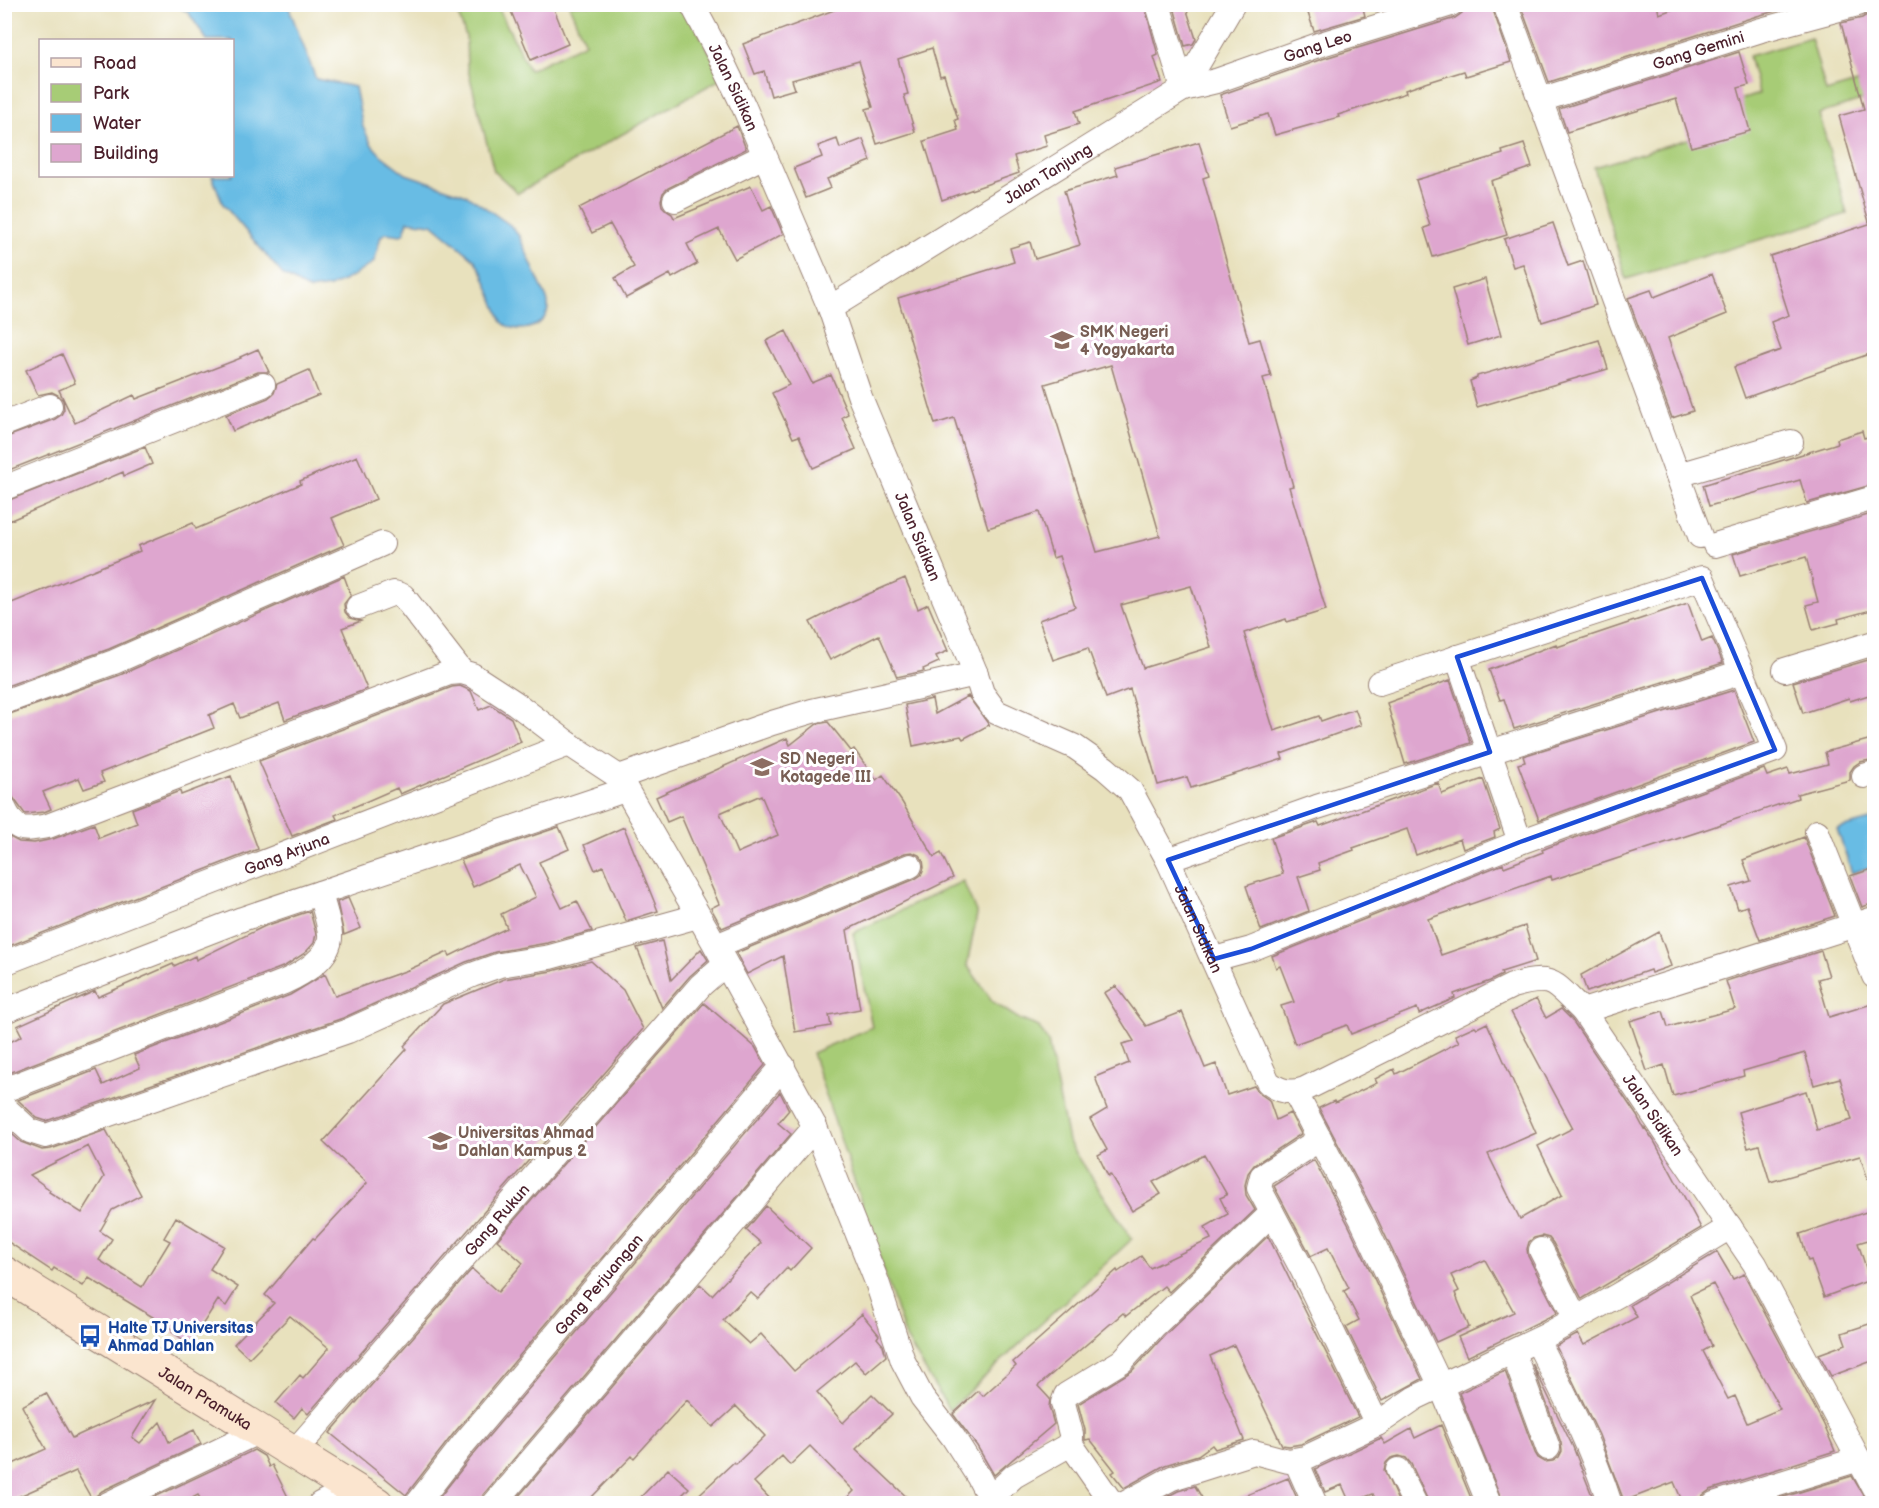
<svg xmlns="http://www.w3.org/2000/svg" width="1879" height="1508" font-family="'Balsamiq Sans',sans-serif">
<rect width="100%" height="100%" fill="#fff"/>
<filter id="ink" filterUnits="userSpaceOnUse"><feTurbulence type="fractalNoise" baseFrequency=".0167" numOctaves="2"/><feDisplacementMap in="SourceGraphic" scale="12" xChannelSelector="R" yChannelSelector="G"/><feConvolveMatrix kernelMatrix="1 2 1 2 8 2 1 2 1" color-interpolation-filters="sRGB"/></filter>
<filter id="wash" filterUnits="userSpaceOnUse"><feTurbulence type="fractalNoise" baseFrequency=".008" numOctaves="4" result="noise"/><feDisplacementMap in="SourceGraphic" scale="24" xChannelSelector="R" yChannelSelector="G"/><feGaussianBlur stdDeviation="1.35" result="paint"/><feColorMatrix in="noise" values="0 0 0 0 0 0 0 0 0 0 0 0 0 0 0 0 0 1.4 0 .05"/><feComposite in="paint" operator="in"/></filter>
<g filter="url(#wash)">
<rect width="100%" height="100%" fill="#e8e1bd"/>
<!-- green -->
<path fill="#a7cc76" stroke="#787650" stroke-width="1.5" d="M455,5H497L529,70L585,43L569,5H683L724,77L518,193L494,171L467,66L466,37Z
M1811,38L1826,92L1873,78L1874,97L1819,114L1847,214L1626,279L1594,167L1698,136L1692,113L1759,94L1749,56Z
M963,881L977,914L967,965L993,1002L1019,1019L1039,1027L1048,1042L1068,1141L1132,1239L949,1410L906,1338L812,1053L872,1027L853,933Z"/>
<!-- water -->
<path fill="#67bce4" stroke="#586e88" stroke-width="1.5" d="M174,5H288L316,79L355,87L363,127L372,145L381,155L406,174L467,195L510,225L519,236L547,299C555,325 518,338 502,322L483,274L474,259L432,224L408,221L404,233L401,235L386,233L381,236L374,262L353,276L330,287L309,290L283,275L223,204L212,176H232V40H207L188,12Z
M1874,819V866L1852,873L1837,829Z"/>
<g id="blocks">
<!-- building -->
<path fill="#dea6cf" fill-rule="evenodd" d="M508,4H552L568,44L531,60Z
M850,4H1144L1158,55L1154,57L1162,82L1075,111L1079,124L1044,135L1047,146L1014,156L1019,173L942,200L924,141L958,130L955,120L958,119L944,75L940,76L932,48L898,59L908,94L904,95L915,132L877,144L866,109L873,107L859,61L792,80L795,89L771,96L764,71L755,74L743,44Z
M1173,4H1185L1196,39L1193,44L1185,46Z
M1305,4H1362L1365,16L1314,31Z
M1465,4H1491L1511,62L1466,76L1464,71L1429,82L1405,90L1406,93L1338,115L1339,117L1275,135L1268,114L1230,126L1220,95L1322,59L1455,18L1462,13Z
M1520,4H1657L1659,14L1688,4H1801L1757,16L1549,82Z
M1875,10V221L1869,222L1839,116L1864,109L1841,23L1862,18Z
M1739,52L1749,85L1738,88L1750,131L1691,147L1676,99L1567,132L1559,109Z
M737,126L746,149L668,188L663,193L661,200L662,206L667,211L672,214L674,218L751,186L763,210L771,206L783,234L735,259L719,229L687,244L697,264L672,278L670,274L626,298L615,278L634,267L610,224L592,233L579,208Z
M837,139L840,148L863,139L871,161L827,179L831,188L806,198L794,168L822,157L818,146Z
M1199,142L1209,176L1203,178L1249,342L1260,339L1271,376L1263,378L1293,486L1289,487L1326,610L1287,622L1286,619L1244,633L1274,731L1319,716L1321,721L1355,709L1361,725L1281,754L1283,759L1191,788L1187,777L1158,785L1130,689L1106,698L1088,648L1053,660L1039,620L1075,607L1059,556L1053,558L1039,512L988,528L954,418L935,424L898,298L1014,262L1010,248L1030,242L1035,259L1080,245L1064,191L1118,175L1115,167ZM1111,365L1160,536L1097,552L1045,384ZM1191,586L1211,647L1143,668L1121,605Z
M1524,144L1532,167L1491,181L1507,235L1433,257L1424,228L1430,226L1416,180L1503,154L1502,151Z
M1875,222V352L1745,398L1734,367L1781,350L1771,322L1789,315L1770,256Z
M1553,223L1568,266L1583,261L1596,305L1542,322L1523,264L1513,267L1504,239Z
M1712,274L1727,314L1668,338L1693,411L1672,418L1628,298L1651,290L1654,297Z
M1485,279L1501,335L1468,345L1452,289Z
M786,331L812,383L831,375L848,414L842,417L856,449L813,468L799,436L793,438L772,393L789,385L766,341Z
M1599,340L1608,369L1477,407L1470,381L1477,378V376Z
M258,349L269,372H258L4,472V438L55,419L61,415L64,409L63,400L58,395L52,392L38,395L26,370L62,354L75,383L59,390L75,423L134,395L136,399L241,358L240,357Z
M309,370L319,395L233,431L226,415L268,398L274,393L277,384Z
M1862,431L1864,438L1875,435V484L1807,503L1800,480L1709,506L1703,485L1838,443L1837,439Z
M145,447L152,464L124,476L123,472L4,523V502Z
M357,456L376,499L332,518L344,545L109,649L4,687V606L140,551L138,546L193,523L196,529L301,484L300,481Z
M1875,513V609L1838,619L1839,623L1813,630L1806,605L1818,602L1806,557L1740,576L1733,554Z
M344,576L351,595L344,604L345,612L350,618L361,621L342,628L367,689L285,720L279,703L240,718L234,704L209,715L214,728L100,773L104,782L84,789L79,778L43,792L51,809L44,812L25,814L12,796L4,794V716L120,675Z
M905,578L918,609L928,604L948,651L936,656L939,662L923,669L924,671L897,677L879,635L830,660L810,622L841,606Z
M1688,603L1702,642L1712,638L1723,663L1514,729L1504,699L1500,700L1489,670L1556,644L1557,647Z
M1875,658V693L1850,701L1849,698L1803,713L1793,682Z
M1450,680L1471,743L1405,764L1387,703Z
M460,686L471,691L479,710L491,705L511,718L521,742L400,794L397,788L335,815L337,819L292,836L259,761L452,687Z
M1734,690L1754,742L1539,820L1518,764L1525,762L1523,756Z
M968,696L989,725L963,739L961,736L913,746L905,705L932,699L935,714Z
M828,722L851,751L854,749L876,780L883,775L902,802L934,857L941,853L953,878L847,930L860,1009L829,1015L831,1026L795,1032L783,956L747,974L736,953L915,879L921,875L924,868L923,860L919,855L912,852L905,853L722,928L711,908L719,904L681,816L667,822L656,797L787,738L790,745L817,724ZM761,795L778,835L737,853L720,813Z
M1875,738V759L1860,762L1854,766L1850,772V780L1797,794L1798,798L1704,830L1552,880L1551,876L1428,919L1441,955L1525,926L1536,961L1501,972L1502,975L1490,981L1454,994L1455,998L1419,1014L1417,1008L1351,1034L1347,1025L1295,1044L1281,1006L1294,1002L1280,966L1276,968L1272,956L1503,864L1504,867L1543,852L1542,850L1549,847L1764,769L1767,776L1788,769L1790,774L1828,764L1825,752Z
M231,776L258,849L4,948V834L19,842L34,843L53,839L94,824L99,838L137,823L132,809L180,791L181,795Z
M1483,779L1500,829L1494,832L1495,837L1463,849L1460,839L1416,855L1407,829L1353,848L1354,850L1318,863L1320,870L1298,877L1309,911L1261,930L1246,886L1283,874L1271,838L1318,822L1320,826L1438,783L1442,794Z
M559,827L569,849L539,862L562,908L577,901L592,931L547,943L495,952L466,962L343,1018L46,1121L37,1118L18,1100L96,1070L103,1085L140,1068L134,1055L290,995L325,974L335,996L408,970L448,952L450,956L507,928L501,914L536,897L520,865L473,887L461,860Z
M624,827L658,911L626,921L603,866L595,870L584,845Z
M1804,837L1835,916L1760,940L1747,906L1738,909L1731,887L1751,881L1743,860Z
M1875,868V903L1862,907L1850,876Z
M348,898L361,928L344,935L337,902Z
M310,911L316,934L314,943L305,953L285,966L4,1075V1045L22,1036L17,1026L95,991L98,997L173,964L174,966L195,956L196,960L265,926Z
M1659,932L1671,966L1651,973L1650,970L1587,992L1581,975Z
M662,941L671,980L701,949L708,960L690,976L662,1008L637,948Z
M1821,951L1829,976L1818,979L1829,1017L1875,1003V1188H1871L1860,1156L1770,1182L1759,1145L1748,1148L1738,1112L1806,1091L1817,1130L1852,1120L1840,1078L1814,1085L1805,1053L1743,1071L1744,1076L1673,1096L1664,1065L1647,1071L1630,1021L1663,1011L1668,1027L1735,1009L1726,981Z
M591,961L623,990L643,1029L308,1414L302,1408L294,1418L276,1403L300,1375L303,1378L329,1348L290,1316L249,1358L234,1344L274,1303L265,1295L313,1238L315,1239L367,1183L323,1142L407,1049L404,1046L443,1004L504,979L552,971Z
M1116,986L1146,1026L1182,1012L1205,1068L1216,1064L1227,1095L1254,1086L1259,1093L1269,1100L1276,1120L1290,1113L1301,1134L1254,1165L1248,1173L1245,1185L1246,1195L1255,1210L1169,1292L1164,1286L1126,1316L1123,1313L1038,1386L1050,1399L1049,1407L1054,1424L994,1475L977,1446L953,1414L978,1391L983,1396L1016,1366L1013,1362L1117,1270L1118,1272L1141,1256L1150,1268L1211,1239L1205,1227L1228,1214L1220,1198L1227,1195L1204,1155L1153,1182L1161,1194L1132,1211L1110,1174L1108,1176L1098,1155L1107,1150L1090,1119L1107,1109L1095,1077L1129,1063L1122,1044L1134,1041L1104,993Z
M1536,999L1546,1018L1561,1009L1572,1020L1637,1116L1644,1129L1645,1128L1654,1141L1701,1228L1582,1299L1553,1243L1549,1238L1542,1236L1534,1238L1529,1242L1527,1249L1528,1256L1557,1313L1467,1357L1458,1337L1514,1312L1485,1260L1451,1275L1459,1291L1455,1293L1469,1327L1436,1342L1375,1214L1319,1108L1334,1101L1335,1103L1377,1083L1375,1079L1394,1069L1396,1074L1459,1042L1455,1035L1475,1026L1477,1028L1487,1023L1536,1133L1488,1154L1520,1219L1562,1195L1538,1146L1573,1128L1511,1012Z
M704,1003L755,1047L765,1065L454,1433L406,1495L330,1433L472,1269L498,1292L523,1263L497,1240Z
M780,1092L789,1110L778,1123L791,1134L483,1495L480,1503H435L476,1451Z
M4,1127L21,1142L42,1150L51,1149L106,1130L141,1195L112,1210L100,1231L112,1239L99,1260L142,1287L170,1241L164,1238L176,1217L224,1246L210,1269L238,1287L226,1306L218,1300L190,1344L172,1332L174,1330L89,1278L83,1286L54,1268L52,1271L4,1239ZM88,1146L104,1177L82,1213L49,1192L50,1190L30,1175Z
M1314,1160L1349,1226L1422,1379L1382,1401L1346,1327L1359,1320L1344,1291L1349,1288L1328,1248L1311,1256L1274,1186Z
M766,1206L811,1248L790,1271L787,1268L758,1299L750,1292L723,1320L749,1344L761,1334L794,1371L862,1314L879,1335L877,1338L883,1345L886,1356L866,1373L855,1361L817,1392L843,1423L872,1394L892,1414L856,1449L913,1503H842L854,1491L810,1446L790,1465L782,1456L754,1482L774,1503H690L734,1462L736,1464L765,1436L736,1406L713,1427L687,1400L634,1458L632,1456L586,1503H513L700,1284L712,1295L761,1243L746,1230Z
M1875,1209V1238L1858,1243L1870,1280L1824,1297L1811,1260L1808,1261L1800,1234Z
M1268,1236L1358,1417L1301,1444L1289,1446L1282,1445L1234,1345L1210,1356L1244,1440L1215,1449L1212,1445L1198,1455L1165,1465L1124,1488L1112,1473L1115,1471L1090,1439L1085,1440V1430L1078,1404L1132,1371L1165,1335Z
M1717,1252L1733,1279L1744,1274L1824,1425L1835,1451L1710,1490L1703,1495L1700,1503H1683L1674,1482L1624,1501L1599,1435L1556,1346L1578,1334L1584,1345L1637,1317L1630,1305ZM1713,1284L1780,1409L1747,1423L1735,1396L1728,1399L1703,1351L1712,1346L1690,1295Z
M1875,1322V1360L1831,1376L1819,1354L1846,1344L1842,1333Z
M1532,1363L1573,1447L1595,1503H1503L1459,1393L1505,1371L1535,1453L1538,1458L1545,1462L1553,1461L1559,1457L1562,1451L1561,1443Z
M46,1393L72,1438L155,1400L132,1437L140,1443L160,1422L169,1442L194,1430L201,1444L102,1491L96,1496L94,1503L76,1471L4,1503V1468L46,1449L22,1406Z
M1441,1425L1473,1503H1429L1411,1464L1406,1458L1399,1456L1391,1458L1386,1463L1384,1470L1399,1503H1377L1373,1494L1350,1503L1342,1485L1325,1492L1315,1469L1381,1438L1385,1444L1411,1429L1415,1438Z
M254,1450L264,1456L269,1467L272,1465L291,1503H203L198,1495L183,1503H142Z
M668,1469L689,1488L674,1503H635Z
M1852,1476L1868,1503H1764Z
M1288,1478L1299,1503H1227Z
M1195,1486L1205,1503H1155L1178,1491Z"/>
</g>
</g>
<g filter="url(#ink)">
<use href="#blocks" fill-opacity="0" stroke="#998074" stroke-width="1.5"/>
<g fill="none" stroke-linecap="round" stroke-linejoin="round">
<!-- minor casing -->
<g stroke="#998074" stroke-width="26">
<g id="minor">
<path id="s1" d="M692,4L720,57L744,107L830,308L860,397L976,674L982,693L996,712L1075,747L1105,768L1130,790L1168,860L1268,1082C1280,1092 1291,1094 1305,1089L1512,986C1555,974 1553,983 1583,1011L1755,1264L1874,1488"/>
<path id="s2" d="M1158,4L1183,89L1216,81L1318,45L1451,4"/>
<path d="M1505,4L1700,536"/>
<path id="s3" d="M1540,100L1761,30L1858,4"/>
<path d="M675,200L764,156"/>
<path id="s4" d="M830,308L1183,89L1233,4"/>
<path d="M4,424L50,406"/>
<path d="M1678,475L1791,442"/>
<path d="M4,488L263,385"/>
<path d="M1715,545L1874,498"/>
<path d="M358,607L394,593L403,596L462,672"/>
<path d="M1457,657L1520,842"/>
<path d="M1785,670L1874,643"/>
<path d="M4,702L114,662L382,544"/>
<path d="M1864,776L1874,773"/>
<path d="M619,777L772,723L812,711L976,674"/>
<path d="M4,808C16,833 23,830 48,826L449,673L462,672L472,675L515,703L569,744L619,777L716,946L815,1127L877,1282L903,1361L922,1397L953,1437L978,1476L989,1497"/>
<path d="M1817,832L1874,976"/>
<path d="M1168,860L1317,807L1742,672"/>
<path d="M716,946L910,866"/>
<path d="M1214,959L1251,949L1520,842L1775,750L1702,578L1379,683"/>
<path id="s5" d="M4,963L569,744"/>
<path d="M4,1011L242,919L625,790"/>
<path d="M1583,1011L1874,919"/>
<path d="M4,1090L284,982C302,974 332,957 330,934C329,921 323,906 320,893"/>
<path d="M1295,1092L1362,1220L1441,1386L1489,1504"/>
<path d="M4,1107L30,1131L46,1136L348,1031L472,975L500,965L550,957L698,916"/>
<path d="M1320,1139L1262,1176L1259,1188L1303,1271L1377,1424"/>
<path d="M1541,1250L1576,1319"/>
<path d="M1537,1341C1564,1394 1592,1447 1610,1504"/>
<path d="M1513,1352L1548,1448"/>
<path d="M1070,1443L1109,1499L1116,1504"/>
<path id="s6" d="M294,1452L701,985L725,964"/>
<path d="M1296,1461L1315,1504"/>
<path d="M1398,1470L1415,1504"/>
<path d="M108,1504L260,1431"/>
<path d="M320,1504L352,1487"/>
<path id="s7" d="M417,1504L465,1442L783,1066"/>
<path d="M494,1504L815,1127"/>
<path d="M984,1504L1014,1476L1067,1446L1071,1439V1434L1063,1403L1066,1395L1122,1361L1155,1325L1272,1213"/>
<path d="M1124,1504L1172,1478L1254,1452L1288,1461L1305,1458L1377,1424L1415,1398L1547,1335L1620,1294L1730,1227"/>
<path d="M1714,1504L1859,1459"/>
</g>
</g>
<!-- secondary casing -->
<g stroke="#998074" stroke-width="35">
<g id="secondary">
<path id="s8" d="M4,1273L377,1504"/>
</g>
</g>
<!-- minor -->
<use href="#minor" stroke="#fff" stroke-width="24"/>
<!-- secondary -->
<use href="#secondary" stroke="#fbe5cf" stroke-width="33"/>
</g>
</g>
<!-- marked area -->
<path fill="none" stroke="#1d4ed8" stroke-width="4.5" stroke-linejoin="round" d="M1702,578L1775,750L1520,842L1251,949L1214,959L1168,860L1490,752L1457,657Z"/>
<!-- icons -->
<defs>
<g id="school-bare" transform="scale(1.8)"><path d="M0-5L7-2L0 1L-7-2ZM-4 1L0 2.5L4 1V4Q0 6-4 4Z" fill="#8d6e63" stroke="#fff" stroke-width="2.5" paint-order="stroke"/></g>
<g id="university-bare" transform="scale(1.8)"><path d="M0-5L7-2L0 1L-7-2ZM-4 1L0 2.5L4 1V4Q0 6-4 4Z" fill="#8d6e63" stroke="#fff" stroke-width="2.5" paint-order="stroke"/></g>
<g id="bus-bare" transform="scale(1.8)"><path d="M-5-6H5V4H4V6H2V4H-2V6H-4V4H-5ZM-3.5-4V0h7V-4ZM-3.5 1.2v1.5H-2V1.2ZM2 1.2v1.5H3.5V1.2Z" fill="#1a4fb4" stroke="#fff" stroke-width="2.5" paint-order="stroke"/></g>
</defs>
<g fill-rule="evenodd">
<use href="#school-bare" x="1062" y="340"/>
<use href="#school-bare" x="762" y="767"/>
<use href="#university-bare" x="440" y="1141"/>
<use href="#bus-bare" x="90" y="1336"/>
</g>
<g text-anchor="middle" stroke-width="6" stroke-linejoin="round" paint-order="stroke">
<!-- street labels -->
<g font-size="16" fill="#4a1f2b" stroke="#fff">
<text dy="6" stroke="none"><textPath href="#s2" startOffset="230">Gang Leo</textPath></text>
<text dy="6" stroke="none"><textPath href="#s3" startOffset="166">Gang Gemini</textPath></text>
<text dy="6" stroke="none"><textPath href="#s1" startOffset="93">Jalan Sidikan</textPath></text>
<text dy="6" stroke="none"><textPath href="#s4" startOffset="256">Jalan Tanjung</textPath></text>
<text dy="6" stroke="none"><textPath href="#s1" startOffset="579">Jalan Sidikan</textPath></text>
<text dy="6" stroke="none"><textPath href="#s5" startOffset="303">Gang Arjuna</textPath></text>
<text dy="6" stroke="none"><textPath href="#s1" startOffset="1083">Jalan Sidikan</textPath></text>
<text dy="6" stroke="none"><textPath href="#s1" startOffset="1730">Jalan Sidikan</textPath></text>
<text dy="6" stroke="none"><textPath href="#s6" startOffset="308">Gang Rukun</textPath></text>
<text dy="6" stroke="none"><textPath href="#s7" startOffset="285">Gang Perjuangan</textPath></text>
<text dy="6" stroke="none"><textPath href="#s8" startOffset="237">Jalan Pramuka</textPath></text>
</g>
<!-- education labels -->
<g font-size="16" font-weight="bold" fill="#785e54" stroke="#fff" text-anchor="start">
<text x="1080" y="337">SMK Negeri<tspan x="1080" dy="18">4 Yogyakarta</tspan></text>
<text x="780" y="764">SD Negeri<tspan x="780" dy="18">Kotagede III</tspan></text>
<text x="458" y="1138">Universitas Ahmad<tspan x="458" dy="18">Dahlan Kampus 2</tspan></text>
</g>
<!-- transit labels -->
<g font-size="16" font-weight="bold" fill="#164399" stroke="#fff" text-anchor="start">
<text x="108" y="1333">Halte TJ Universitas<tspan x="108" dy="18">Ahmad Dahlan</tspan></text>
</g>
</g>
<!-- margin -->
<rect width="1879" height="1508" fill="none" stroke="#fff" stroke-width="24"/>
<!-- legend -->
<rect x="39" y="39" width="195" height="138" fill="#ffffff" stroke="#b7a5aa" stroke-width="1.5"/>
<rect x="51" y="58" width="30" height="9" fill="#fbe5cf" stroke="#b7a5aa" stroke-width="1.5"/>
<text x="93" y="69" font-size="18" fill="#4a1f2b">Road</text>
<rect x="51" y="84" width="30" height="18" fill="#a7cc76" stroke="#b7a5aa" stroke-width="1.5"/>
<text x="93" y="99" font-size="18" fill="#4a1f2b">Park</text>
<rect x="51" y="114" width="30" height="18" fill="#67bce4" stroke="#b7a5aa" stroke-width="1.5"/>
<text x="93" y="129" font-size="18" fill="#4a1f2b">Water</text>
<rect x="51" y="144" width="30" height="18" fill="#dea6cf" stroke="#b7a5aa" stroke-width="1.5"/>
<text x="93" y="159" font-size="18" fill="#4a1f2b">Building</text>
</svg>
